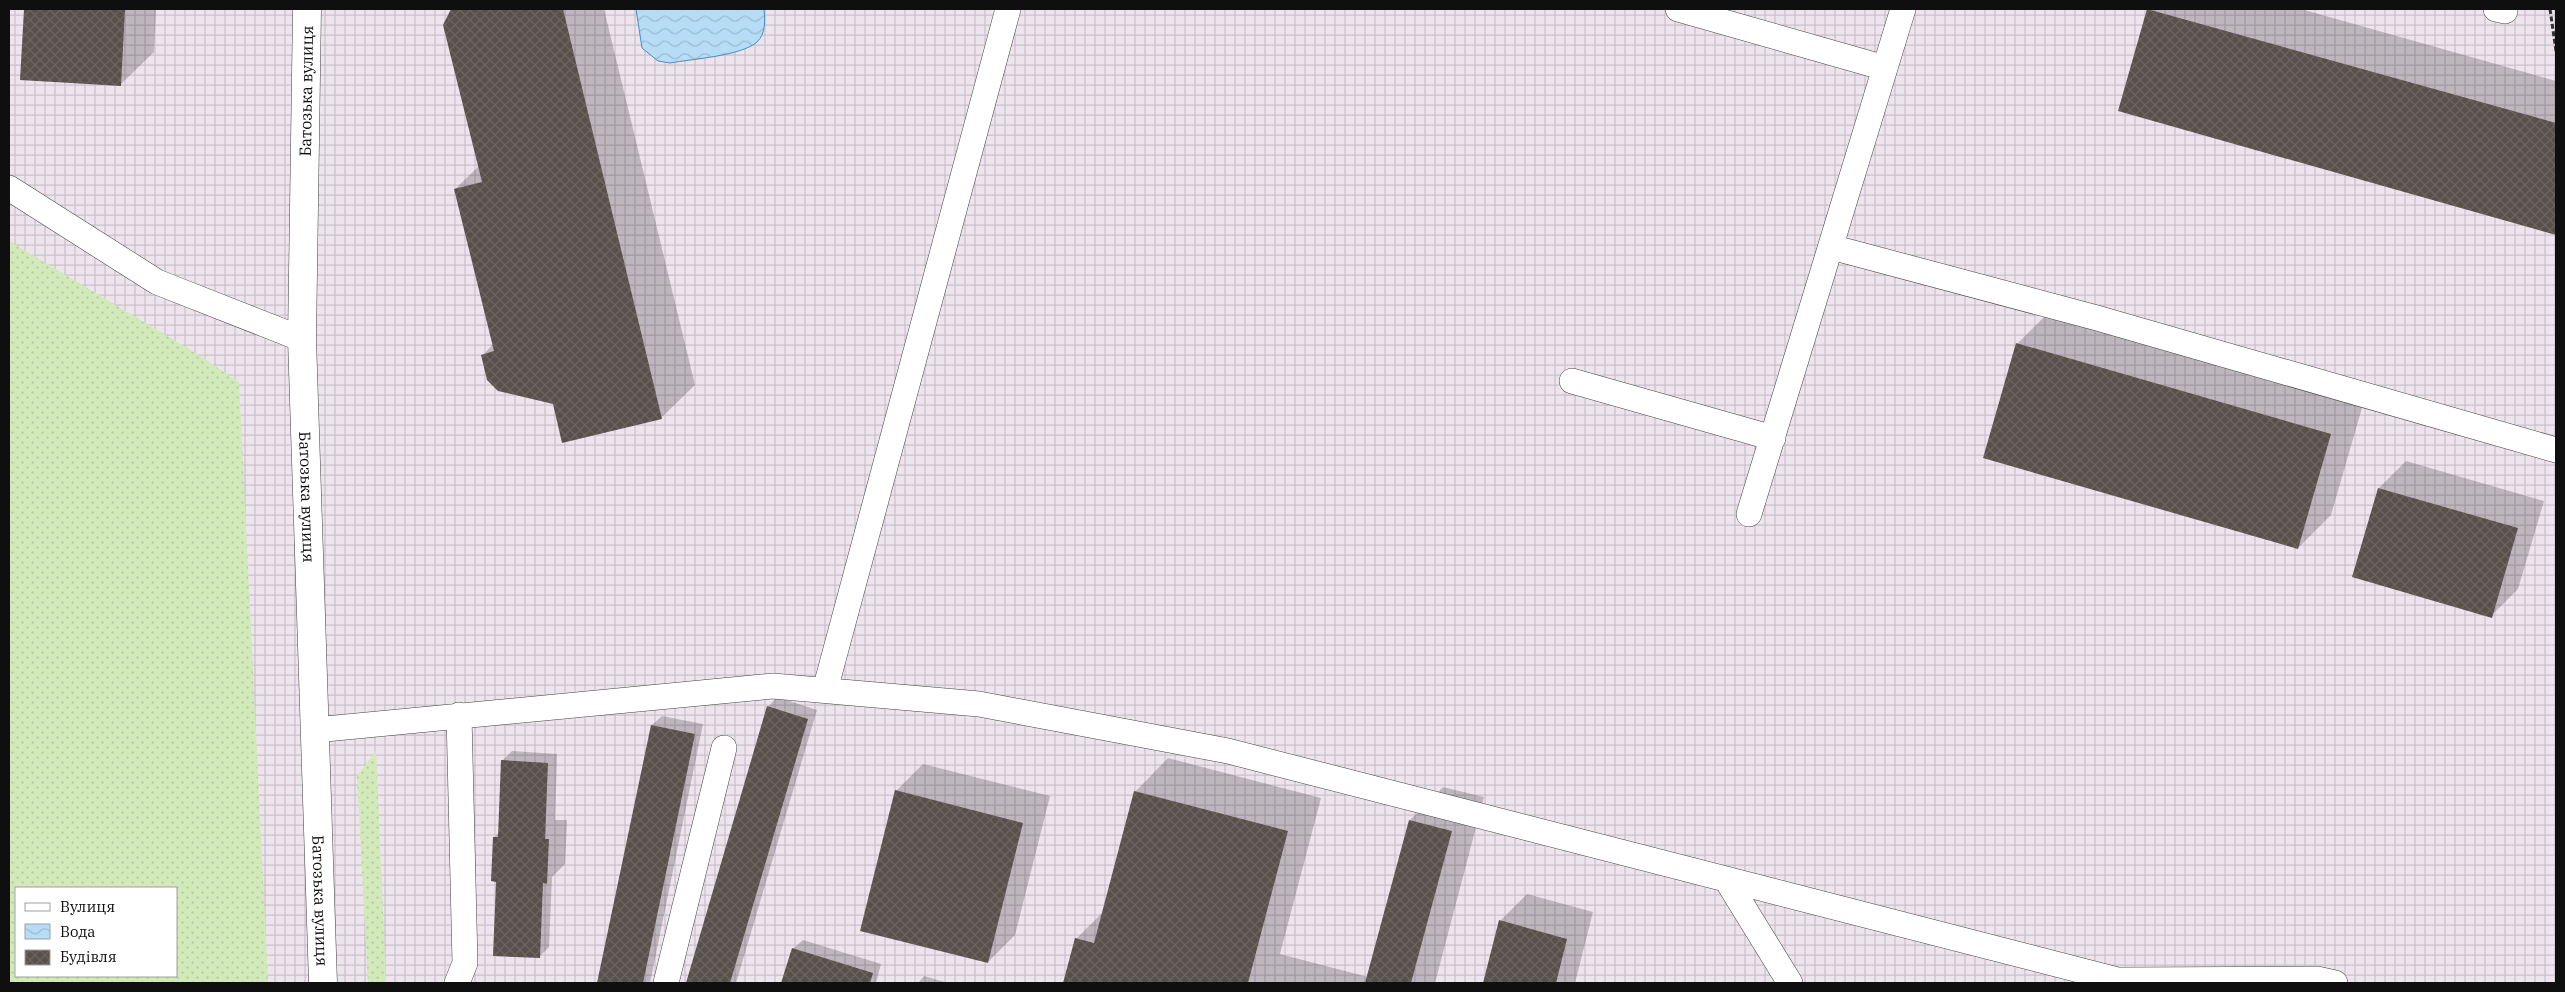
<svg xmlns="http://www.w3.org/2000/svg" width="2565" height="992" font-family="'IBM Plex Serif',serif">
<defs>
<pattern id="industrial-grid" width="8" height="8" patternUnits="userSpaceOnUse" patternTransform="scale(1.25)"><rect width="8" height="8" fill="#ede4ed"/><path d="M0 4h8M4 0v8" fill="none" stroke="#cac2ca"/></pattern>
<pattern id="grass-dots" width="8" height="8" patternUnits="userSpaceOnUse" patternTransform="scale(1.25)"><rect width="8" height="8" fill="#d2eaba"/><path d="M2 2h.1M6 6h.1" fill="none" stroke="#b3c89f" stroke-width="1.8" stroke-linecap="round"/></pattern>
<pattern id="water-waves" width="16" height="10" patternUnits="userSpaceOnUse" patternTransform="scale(1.25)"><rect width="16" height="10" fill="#b6dcf6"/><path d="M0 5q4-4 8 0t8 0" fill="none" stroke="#9bbcd2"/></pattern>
<pattern id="building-cross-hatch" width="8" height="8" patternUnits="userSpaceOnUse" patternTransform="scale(1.25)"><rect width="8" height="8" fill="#58504b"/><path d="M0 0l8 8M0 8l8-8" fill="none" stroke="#6b6561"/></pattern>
</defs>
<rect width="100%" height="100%" fill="#fffdf1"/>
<!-- industrial -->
<path fill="url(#industrial-grid)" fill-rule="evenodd" d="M9,9H2556V983H9ZM16,888H176V976H16Z"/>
<!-- grass -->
<path fill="url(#grass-dots)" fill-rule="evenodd" d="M9,241L197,354L239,382L268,983H9ZM16,888H176V976H16Z
M376,751L386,983H368L357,776Z"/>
<!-- water -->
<path fill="url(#water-waves)" stroke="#3d90cd" d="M636,9H764C765,19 766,34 757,42C741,56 692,59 670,63L658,61L642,48Z"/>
<!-- shadow -->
<path fill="#0003" d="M25,9H156L154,52L120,85L22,79Z
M453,9H604L695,385L661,418L554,402L483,355L493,344L455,189L479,166L444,25Z
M2148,9H2301L2556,81V234L2119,110Z
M2050,311L2364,401L2331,515L2298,548L2017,344Z
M2406,461L2544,501L2518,589L2491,616L2354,576L2379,488Z
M777,697L817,710L736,983H687L768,707Z
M662,716L703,724L650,983H599L652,725Z
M512,751L557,754L555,820H567L565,864L552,877L549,947L539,957L498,880L495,837L499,832L502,761Z
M1168,758L1321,798L1280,954L1368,977L1410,820L1443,787L1484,797L1435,983H1064L1076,939L1104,911L1135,792Z
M923,764L1050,796L1015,935L988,962L896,791Z
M1527,894L1593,912L1575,983H1484L1500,921Z
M803,940L881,964L876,983H783L793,949Z
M924,976L948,983H918Z"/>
<!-- building -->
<path fill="url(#building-cross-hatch)" d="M24,9H125L121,86L20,80Z
M451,9H563L662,419L562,443L553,404L498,391L487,380L481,355L494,351L454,189L482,182L443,25Z
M2147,9L2556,123V235L2118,111Z
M2016,343L2331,434L2298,549L1983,458Z
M2378,488L2518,528L2492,618L2352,577Z
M767,706L808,719L730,983H686Z
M651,725L695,734L643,983H597Z
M501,760L548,763L545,839H549L547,884L543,883L540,958L493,956L496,882L491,881L493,837H498Z
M895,790L1023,823L988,963L860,931Z
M1134,791L1288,831L1248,983H1063L1075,938L1094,943Z
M1409,820L1452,831L1411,983H1365Z
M1499,920L1567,939L1556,983H1483Z
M792,948L873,973L870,983H781Z"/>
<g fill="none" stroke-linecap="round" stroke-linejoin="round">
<!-- service casing -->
<g stroke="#424242" stroke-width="26">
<path id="service" d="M1678,9L1885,68
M2496,9L2505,11
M9,188L157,282L302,339
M1831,247L2097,318L2556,450
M1572,381L1773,438
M1749,514L1903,9
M825,690L1008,9
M315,730L773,686L979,704L1228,751L2118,980L2317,979L2335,983
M1726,879L1790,983
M457,983L465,963L459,715
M666,983L724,748"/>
</g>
<!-- tertiary casing -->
<g stroke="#424242" stroke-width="29">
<g id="tertiary">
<path id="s1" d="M307,9L302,339L323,983"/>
</g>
</g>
<!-- path -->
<path stroke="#313131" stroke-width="3" stroke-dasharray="5 2.5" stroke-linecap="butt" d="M2550,9L2556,51"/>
<!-- service -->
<use href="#service" stroke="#fff" stroke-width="25"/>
<!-- tertiary -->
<use href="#tertiary" stroke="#fff" stroke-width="28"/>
</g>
<g text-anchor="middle" stroke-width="5" stroke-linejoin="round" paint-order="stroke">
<!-- street labels -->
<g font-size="16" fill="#0f0f0f" stroke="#fff">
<text transform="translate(306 91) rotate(-89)" y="6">Батозька вулиця</text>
<text dy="6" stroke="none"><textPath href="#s1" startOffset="488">Батозька вулиця</textPath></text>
<text dy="6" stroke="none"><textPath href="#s1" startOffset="892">Батозька вулиця</textPath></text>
</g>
</g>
<!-- border -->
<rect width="2565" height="992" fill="none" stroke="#0f0f0f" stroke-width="20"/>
<!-- legend -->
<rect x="15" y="887" width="162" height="90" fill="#ffffff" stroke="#9f9f9f"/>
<rect x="25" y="903" width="25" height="8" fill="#ffffff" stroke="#9f9f9f"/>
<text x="60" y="912" font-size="15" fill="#0f0f0f">Вулиця</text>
<rect x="25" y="924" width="25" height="15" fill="url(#water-waves)" stroke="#9f9f9f"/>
<text x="60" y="937" font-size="15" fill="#0f0f0f">Вода</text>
<rect x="25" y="950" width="25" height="15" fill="url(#building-cross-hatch)" stroke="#9f9f9f"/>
<text x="60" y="962" font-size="15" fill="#0f0f0f">Будівля</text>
</svg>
